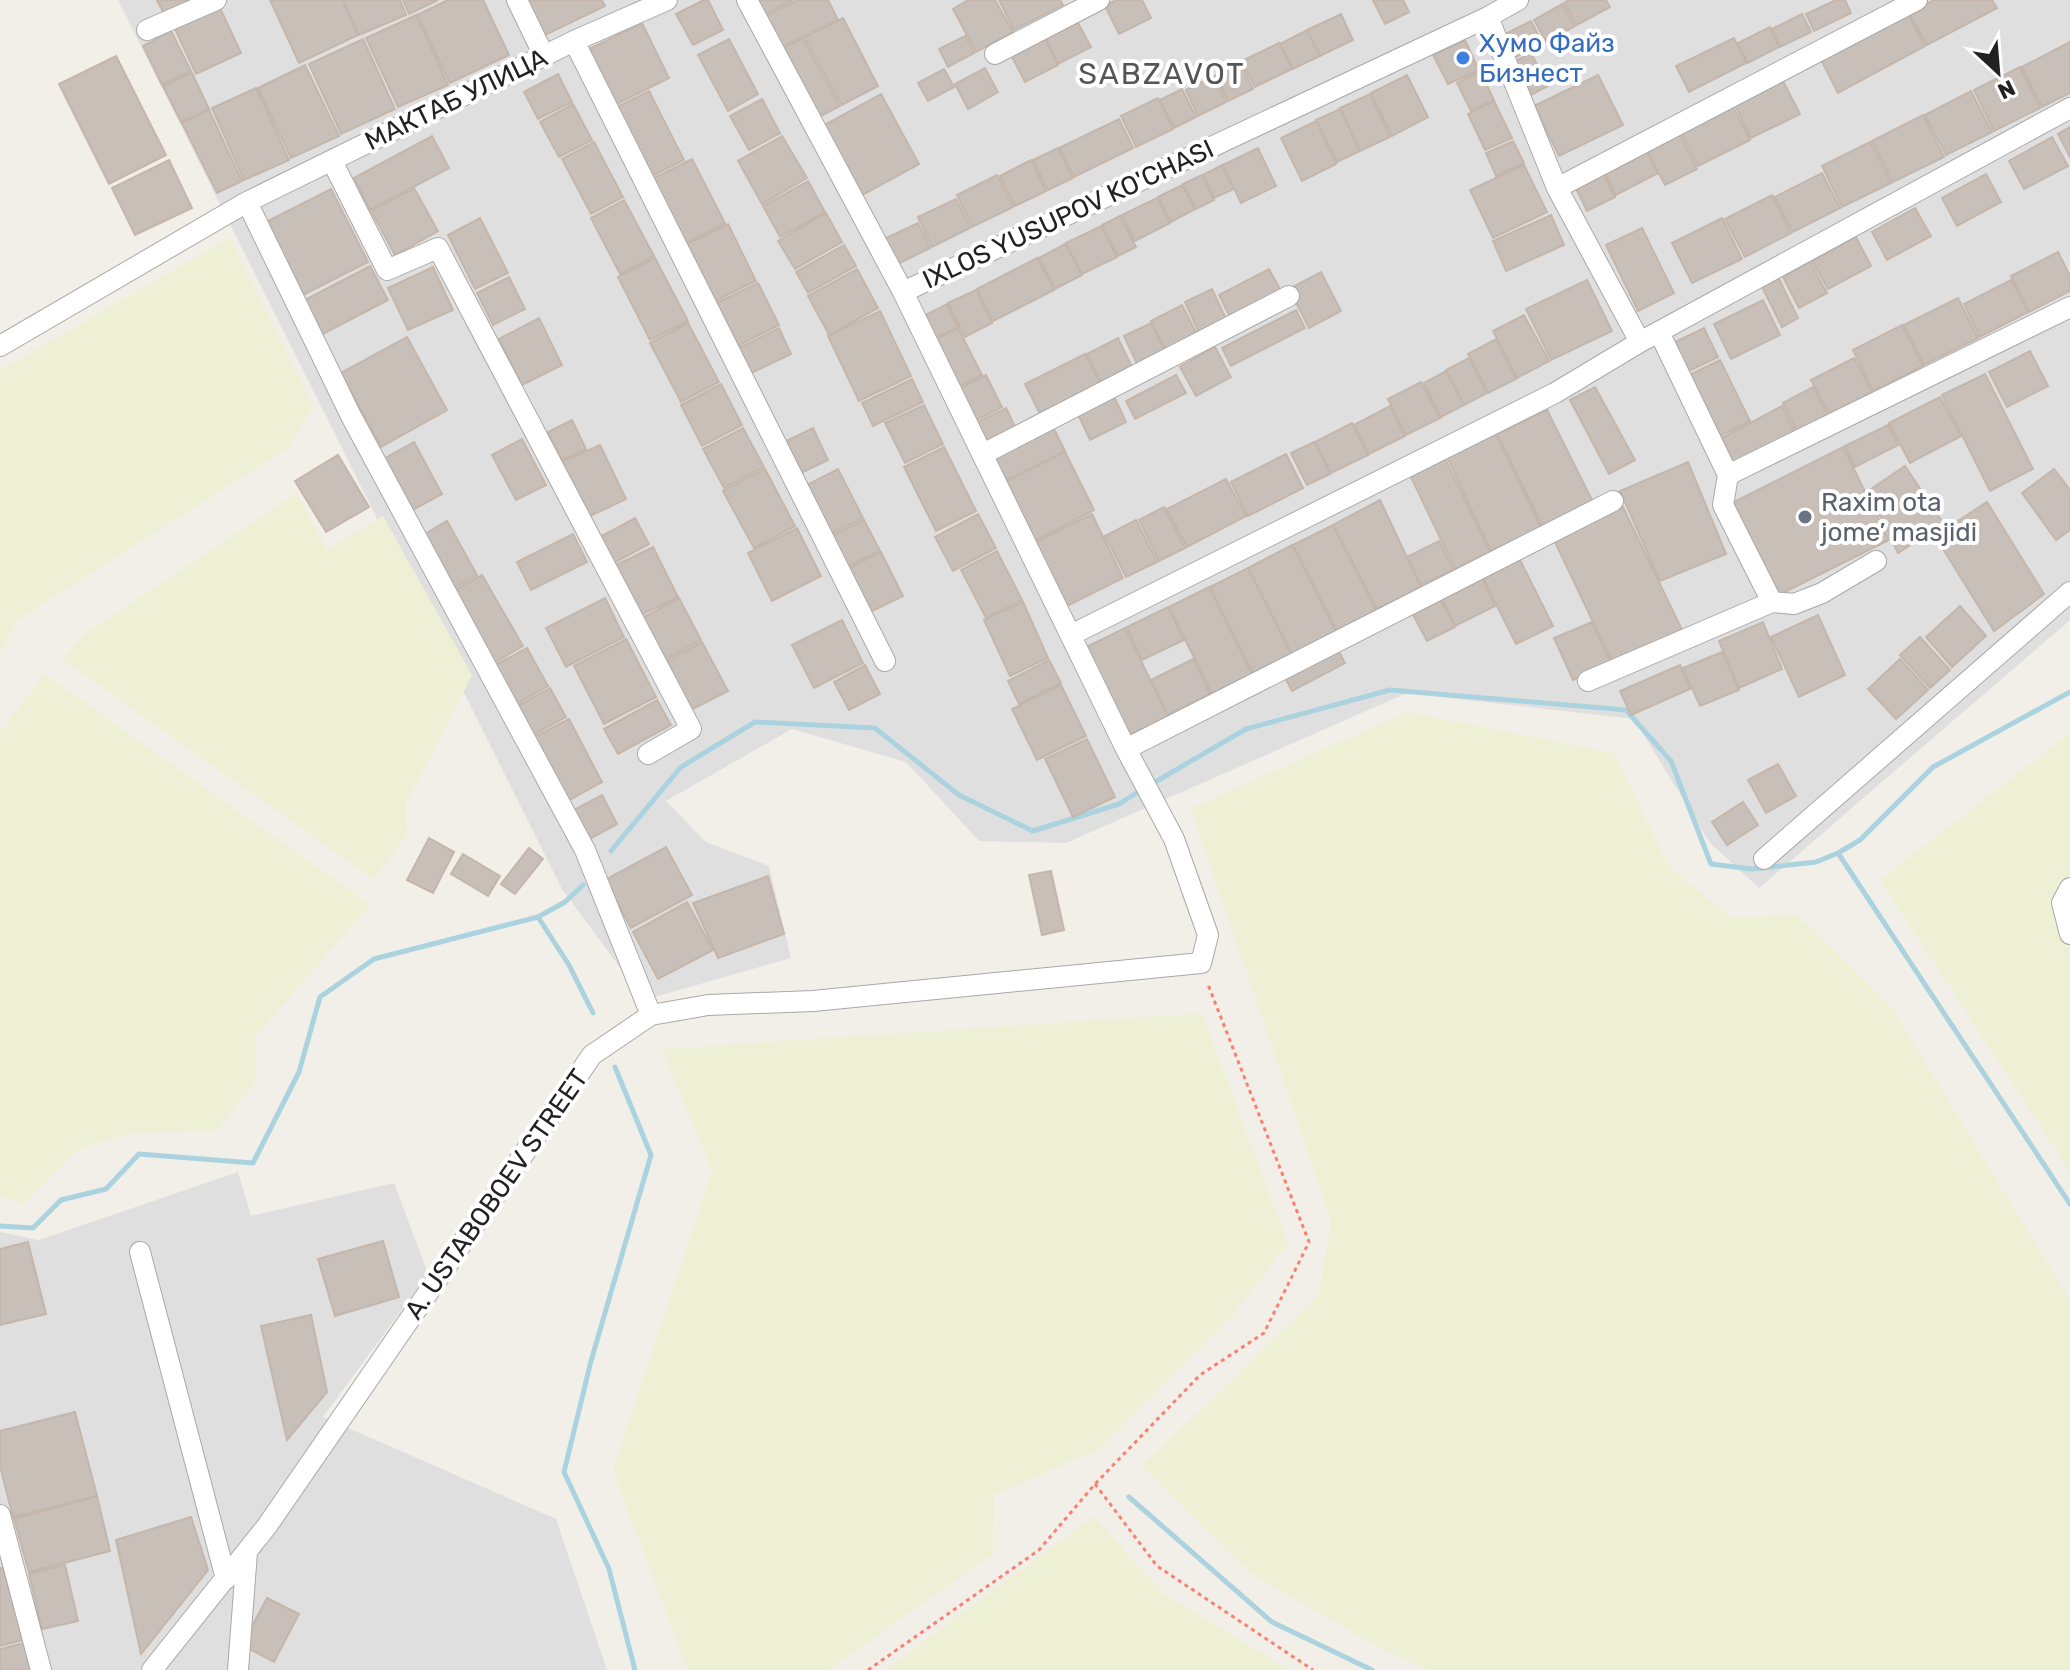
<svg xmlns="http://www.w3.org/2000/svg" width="2070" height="1670" font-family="Rubik,sans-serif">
<rect width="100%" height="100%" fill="#f2efe9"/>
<!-- residential -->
<path fill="#e0dfdf" d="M118,0H2070V620L1759,888L1710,843L1634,719L1407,693L1066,843L979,841L906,762L792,729L666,801L706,842L769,866L791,958L644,1000L562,889Z
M238,1172L251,1216L394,1183L428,1274L323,1417L556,1519L607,1670H0V1232L39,1240Z"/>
<!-- farmland -->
<path fill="#eef0d5" d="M230,238L313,406L289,447L16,621L0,655V370Z
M297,493L327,550L383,516L472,675L406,804L407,836L373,879L62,659L87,632Z
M45,674L370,905L256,1036L255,1083L216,1130L127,1134L79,1149L24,1204L0,1197V732Z
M1407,712L1614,753L1669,867L1730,917L1798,916L1892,1008L2070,1300V1670H1429L1386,1651L1253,1575L1142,1466L1318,1296L1331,1222L1191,808Z
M2070,733V1172L1880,880Z
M1202,1013L1288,1244L1231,1317L1098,1449L994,1495L993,1554L828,1670H688L613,1471L712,1171L662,1049Z
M1094,1516L1164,1594L1290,1670H885Z"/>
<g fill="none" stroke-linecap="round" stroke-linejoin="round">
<!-- stream -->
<path stroke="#aad3df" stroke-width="5" d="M1150,785L1246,729L1390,690L1626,710L1671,761L1711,864L1752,869L1816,862L1838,853L1860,840L1933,767L2070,692
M611,851L681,767L755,722L875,728L959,795L1033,831L1119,804L1141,790
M1838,853L2070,1204
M538,917L569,965L593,1013
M615,1067L651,1155L591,1361L564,1472L609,1569L635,1670
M0,1226L33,1228L61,1200L106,1189L139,1154L253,1163L299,1072L320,997L374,959L538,917L565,902L583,885
M1129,1497L1272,1622L1372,1670"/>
</g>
<!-- building -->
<path fill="#c7bfb8" stroke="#c4b6ab" stroke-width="2" d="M157,0H193L164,14Z
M270,0H342L358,35L299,63Z
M343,0H400L406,15L359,35Z
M403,0H438L409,14Z
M448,0H483L509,55L450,83L417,15Z
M526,0H602L605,6L543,36Z
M704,0H708L723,30L693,45L676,14Z
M755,0H793L762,15Z
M798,0H828L838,20L779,49L763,17Z
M968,0H995L1013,32L976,52L953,9Z
M999,0H1060L1063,5L1014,30Z
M1116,0H1142L1151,18L1119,34L1105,6Z
M1373,0H1403L1409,12L1385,24Z
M1569,0H1606L1610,7L1577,25L1564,3Z
M1836,0H1845L1851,13L1814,31L1806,14Z
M1934,0H1992L1997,8L1927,45L1909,13Z
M1562,4L1575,26L1546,42L1534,20Z
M220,8L241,53L196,74L175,29Z
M1341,14L1353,40L1320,56L1307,30Z
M1802,14L1811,32L1780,47L1772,29Z
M1908,14L1925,46L1838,93L1821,60Z
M416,15L448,85L398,107L366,38Z
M843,18L878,86L842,105L804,37Z
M1077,21L1091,47L1058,64L1045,37Z
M1531,21L1543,44L1510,60L1499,37Z
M642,23L669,78L611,107L583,52Z
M1770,27L1779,47L1748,63L1738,43Z
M1307,30L1320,56L1293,69L1280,44Z
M171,31L191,71L162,85L143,46Z
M965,36L974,53L948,67L939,49Z
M1044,37L1058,65L1025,82L1011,55Z
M802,38L840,106L817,118L779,50Z
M1734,38L1746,63L1689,92L1676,66Z
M363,39L395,109L341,134L309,64Z
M729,39L758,94L728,111L698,55Z
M1465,40L1479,70L1448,84L1433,55Z
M2070,42V93L2042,107L2022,67Z
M1279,43L1292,69L1255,87L1242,61Z
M1531,53L1548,86L1529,96L1512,63Z
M116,56L166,155L109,184L59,84Z
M1241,63L1253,89L1228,101L1216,75Z
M305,65L339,136L291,158L258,88Z
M2020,67L2040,108L1994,131L1974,90Z
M985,68L998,92L968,109L955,84Z
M944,69L954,87L928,101L918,83Z
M1480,71L1494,100L1471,111L1457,83Z
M192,73L209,109L181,122L163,86Z
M558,74L572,102L538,119L524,92Z
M1407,75L1428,117L1392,136L1371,93Z
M1598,75L1623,125L1559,156L1534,106Z
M1214,76L1226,102L1198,116L1186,90Z
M1781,77L1800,114L1751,138L1733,101Z
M256,88L289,160L244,180L212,108Z
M1182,89L1196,117L1174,128L1160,100Z
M649,91L684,160L646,179L611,110Z
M1971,91L1992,132L1946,155L1925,115Z
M881,94L919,164L859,197L821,127Z
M1370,94L1390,137L1360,151L1340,108Z
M1158,98L1173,129L1136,147L1121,116Z
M762,99L780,133L749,150L730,116Z
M1494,101L1512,138L1485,150L1468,114Z
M1731,103L1750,140L1698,166L1679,129Z
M573,104L592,140L559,157L540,122Z
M1340,109L1360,151L1337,162L1316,120Z
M209,110L242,181L217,193L182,123Z
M1923,115L1944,157L1893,182L1872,141Z
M1119,119L1133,148L1074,177L1059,148Z
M1316,121L1336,164L1302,181L1281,138Z
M2070,127V157L2058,134Z
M1677,130L1697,169L1665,185L1645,146Z
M432,136L449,168L370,210L354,178Z
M782,136L807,178L762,204L738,161Z
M2052,137L2068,166L2024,189L2009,161Z
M1513,141L1524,163L1496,176L1486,153Z
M594,142L623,197L591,214L562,159Z
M1870,142L1891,183L1842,207L1822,166Z
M1644,146L1658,173L1616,195L1602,168Z
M1058,148L1073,178L1048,190L1033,160Z
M1258,148L1276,186L1241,203L1223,165Z
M692,159L725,223L681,246L648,181Z
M169,160L192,208L135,235L112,188Z
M1031,160L1046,191L1015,206L1000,176Z
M1222,165L1234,189L1214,198L1203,175Z
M1524,165L1547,212L1493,238L1470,190Z
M1601,169L1615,197L1587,211L1573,183Z
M1822,173L1840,208L1793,232L1775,197Z
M1986,174L2001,202L1957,226L1942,198Z
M997,175L1013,207L972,227L957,195Z
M1202,175L1214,200L1196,209L1183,184Z
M808,181L825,212L780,237L763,206Z
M1182,185L1195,209L1171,222L1158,197Z
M414,188L438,231L395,255L371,211Z
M331,189L368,262L303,295L266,222Z
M1772,195L1791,233L1745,257L1725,219Z
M1157,198L1170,223L1135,241L1122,215Z
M956,199L970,228L932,247L918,217Z
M624,200L654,256L620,274L591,218Z
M1915,208L1931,236L1887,260L1872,232Z
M826,213L842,242L795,269L778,241Z
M1551,215L1564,245L1506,271L1493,241Z
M1120,216L1136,247L1118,256L1102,225Z
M480,218L508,273L475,289L448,235Z
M1722,218L1742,259L1692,283L1672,243Z
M918,223L930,248L892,267L880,241Z
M728,224L756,281L709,304L681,247Z
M1101,226L1117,257L1082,274L1066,243Z
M1642,228L1674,293L1638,311L1606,245Z
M1856,237L1871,266L1828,289L1812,261Z
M1065,244L1082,275L1055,289L1039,258Z
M844,245L856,266L808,293L796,272Z
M2058,252L2070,276V291L2029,312L2011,276Z
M655,258L688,321L650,340L618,277Z
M1037,258L1054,290L993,321L977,289Z
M1810,262L1827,293L1799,308L1783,277Z
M370,266L388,300L323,334L305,300Z
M433,267L453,310L408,330L388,288Z
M857,269L878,308L829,335L808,296Z
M1269,269L1282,293L1231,319L1219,295Z
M1321,272L1341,311L1309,328L1289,289Z
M509,277L525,309L493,325L477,293Z
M1779,279L1798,318L1782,327L1762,287Z
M1587,280L1612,331L1551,360L1526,309Z
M2011,280L2028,312L1980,337L1964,304Z
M758,283L779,325L732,349L710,306Z
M1212,289L1227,321L1200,335L1185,302Z
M976,290L992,323L965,337L948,303Z
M1958,298L1978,338L1924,365L1904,325Z
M1763,300L1780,335L1731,359L1714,324Z
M947,304L958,327L930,341L918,319Z
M1182,305L1198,336L1167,352L1151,321Z
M1296,310L1305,328L1231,366L1222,348Z
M880,311L911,376L859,401L828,336Z
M1524,315L1549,361L1517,378L1493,331Z
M539,318L562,365L522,385L499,339Z
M688,323L719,382L681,402L650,343Z
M1151,323L1165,353L1138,366L1124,336Z
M1902,325L1923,366L1873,391L1853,350Z
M779,328L791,354L745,376L733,351Z
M958,328L982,375L954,389L930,342Z
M1704,328L1718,357L1685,373L1671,344Z
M407,337L447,410L381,447L341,373Z
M1118,338L1133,369L1102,385L1087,354Z
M1496,339L1516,379L1488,393L1468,354Z
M1215,347L1231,377L1196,396L1180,367Z
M2030,351L2048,386L2007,407L1989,372Z
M1085,354L1101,385L1041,416L1025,384Z
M1469,358L1487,393L1464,405L1446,370Z
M1854,358L1872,392L1829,414L1811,380Z
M1720,360L1750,421L1716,438L1685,377Z
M1446,371L1464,405L1441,417L1424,383Z
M1985,374L2033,469L1990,491L1942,395Z
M986,375L1002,407L971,423L955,391Z
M1176,375L1186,393L1135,419L1126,401Z
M912,379L923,402L873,426L862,403Z
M1421,382L1440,418L1406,435L1388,399Z
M721,384L742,425L702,446L681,405Z
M1595,387L1635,460L1609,474L1570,400Z
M1813,387L1827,415L1797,431L1783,403Z
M1112,392L1126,422L1090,440L1076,410Z
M1940,397L1961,436L1910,463L1889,423Z
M924,405L943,444L905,463L885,423Z
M1390,406L1405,436L1369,454L1354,425Z
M1782,406L1795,432L1733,464L1720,439Z
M1006,408L1017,431L983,447L972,425Z
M1547,410L1593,502L1543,527L1497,434Z
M572,420L586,449L562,460L548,432Z
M1352,423L1368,455L1331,473L1315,442Z
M1052,425L1065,451L1003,482L990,456Z
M1888,425L1898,445L1855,467L1845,446Z
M743,428L764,467L724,488L703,449Z
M813,428L828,460L795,476L780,444Z
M1496,434L1541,528L1491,551L1447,457Z
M522,439L546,485L516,500L492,455Z
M414,442L442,494L407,513L380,461Z
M1314,442L1330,474L1307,485L1291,453Z
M600,445L626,499L588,517L562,462Z
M944,447L976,511L936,531L904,467Z
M1843,447L1889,540L1773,598L1726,506Z
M1065,452L1094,510L1033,542L1003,483Z
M1286,454L1303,488L1248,516L1231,482Z
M338,455L369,507L326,532L295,481Z
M1445,459L1490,552L1455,569L1410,475Z
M1688,462L1726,554L1660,581L1620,491Z
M1905,466L1943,523L1898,553L1868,491Z
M765,469L795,526L754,548L723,491Z
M838,469L863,518L827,536L803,487Z
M2054,469L2070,490V530L2056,540L2022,493Z
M1226,479L1246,516L1187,547L1167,509Z
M1380,500L1421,587L1377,609L1333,525Z
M1987,502L2044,594L1994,631L1935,536Z
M1164,507L1185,548L1159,561L1139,520Z
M1623,507L1682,630L1612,662L1554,540Z
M978,514L996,548L953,571L935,537Z
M1092,514L1123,578L1065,607L1034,543Z
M635,518L649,544L614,563L600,537Z
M864,520L880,551L843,569L828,538Z
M1136,520L1157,562L1126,577L1105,536Z
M447,521L477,575L450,590L420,537Z
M1333,525L1376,610L1337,631L1293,545Z
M797,528L821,576L772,601L748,553Z
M573,534L587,562L531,590L517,562Z
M1439,541L1453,570L1421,585L1407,557Z
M1292,545L1336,632L1292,654L1248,568Z
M653,547L678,597L641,615L616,565Z
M997,551L1022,600L986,618L961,570Z
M881,552L903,596L866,614L844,571Z
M1518,556L1553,626L1516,644L1481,574Z
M1248,568L1291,654L1253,673L1210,587Z
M1480,574L1495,606L1455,626L1440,594Z
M482,575L523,646L492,664L451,592Z
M1209,587L1252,674L1212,694L1169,607Z
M1438,595L1455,627L1427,641L1410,609Z
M605,598L624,637L566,667L546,628Z
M679,598L701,640L664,660L642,618Z
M1023,602L1048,658L1010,676L984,620Z
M1960,606L1986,636L1952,667L1926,637Z
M1168,607L1184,640L1142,660L1127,627Z
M1818,615L1845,675L1799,697L1771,637Z
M842,620L863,663L814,688L792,645Z
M1592,622L1611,663L1573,680L1554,638Z
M1763,622L1782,669L1739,688L1719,641Z
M1125,628L1168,716L1123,738L1080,650Z
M1920,637L1950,670L1930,688L1900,655Z
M626,639L656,697L604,724L574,666Z
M702,642L728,691L691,710L665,662Z
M1335,644L1345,663L1292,691L1282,672Z
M527,648L548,686L515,705L493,666Z
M1722,652L1739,690L1700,706L1683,668Z
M1193,659L1210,694L1168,715L1151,680Z
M1900,659L1928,690L1896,719L1868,689Z
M1049,660L1061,683L1019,704L1008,681Z
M865,665L880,694L849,710L834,682Z
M1680,665L1690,689L1631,715L1620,691Z
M1061,685L1086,736L1037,760L1012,709Z
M550,688L566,717L531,736L516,707Z
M657,700L671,725L618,754L604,729Z
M569,719L602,782L566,802L532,738Z
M1087,739L1115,797L1073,817L1045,759Z
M1778,764L1796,796L1766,813L1748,780Z
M602,795L617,824L588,840L572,811Z
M1743,802L1758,825L1727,845L1712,822Z
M429,838L454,852L433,893L407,880Z
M666,847L692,895L631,928L605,880Z
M529,848L543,859L515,894L501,884Z
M463,854L500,876L488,896L451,874Z
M1051,871L1064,930L1042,935L1029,875Z
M768,876L784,934L718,958L693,903Z
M687,902L713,950L658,979L633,932Z
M383,1241L399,1297L335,1316L318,1259Z
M28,1242L46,1314L0,1325V1249Z
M311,1315L327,1392L287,1440L261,1326Z
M75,1412L97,1496L13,1517L0,1466V1431Z
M97,1496L110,1551L29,1572L14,1519Z
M191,1517L208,1570L141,1654L116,1540Z
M65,1565L78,1621L42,1629L29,1574Z
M0,1568H3L23,1640L0,1646Z
M267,1598L299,1614L274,1662L242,1645Z
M24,1643L30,1670H0V1649Z"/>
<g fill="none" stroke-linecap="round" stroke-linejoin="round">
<!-- street casing -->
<g stroke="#a9a9a9" stroke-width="22">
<path id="street" d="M517,0L544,56
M747,0L903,292
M1488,17L1557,188L1640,342
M147,30L216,0
M574,41L885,661
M995,54L1099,0
M332,161L387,270L438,248L691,729L648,754
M1557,188L1917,0
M247,202L351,416L585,850L651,1015
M1659,332L1728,475L1723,505L1772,602L1794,604L1822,593L1876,561
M0,346L247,202L574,41L667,0
M983,454L1289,296
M1728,475L2070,307
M1071,635L1555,393L1640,342L2070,108
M1588,681L1772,602
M1126,749L1613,501
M1764,859L2070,592
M2070,888L2062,903L2070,934
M140,1252L226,1579
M0,1515L41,1670
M152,1670L267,1526L592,1055L651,1015L708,1005L813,1001L1201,963L1208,935L1174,839L1126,749L903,292L1488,17L1518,0
M238,1670L247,1552"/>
</g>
<!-- path -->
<path stroke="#fa8072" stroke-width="3" stroke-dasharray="4 4" stroke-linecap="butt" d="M1095,1484L1157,1566L1313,1670
M868,1670L1039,1550L1095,1484L1200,1375L1264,1333L1309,1242L1207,982"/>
<!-- street -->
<use href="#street" stroke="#fff" stroke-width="20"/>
</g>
<!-- markers -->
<circle fill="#3f7fe0" stroke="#fff" stroke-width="3" cx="1463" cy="58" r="8"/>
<circle fill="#6b7280" stroke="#fff" stroke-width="3" cx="1805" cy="517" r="8"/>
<g text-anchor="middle" stroke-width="8" stroke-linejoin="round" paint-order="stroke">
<!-- shop labels -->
<g font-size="26" fill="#366cbe" stroke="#fff" text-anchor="start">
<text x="1479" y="52">Хумо Файз<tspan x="1479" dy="30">Бизнест</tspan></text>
</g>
<!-- street labels -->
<g font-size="26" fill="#222" stroke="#fff">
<text transform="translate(456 99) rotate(-26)" y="9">МАКТАБ УЛИЦА</text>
<text transform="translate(1068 214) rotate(-25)" y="9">IXLOS YUSUPOV KO'CHASI</text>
<text transform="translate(496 1194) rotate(-55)" y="9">A. USTABOBOEV STREET</text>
</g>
<!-- worship labels -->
<g font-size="26" fill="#5b616d" stroke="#fff" text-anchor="start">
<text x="1821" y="511">Raxim ota<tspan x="1821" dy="30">jome’ masjidi</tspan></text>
</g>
<!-- quarter labels -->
<g font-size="30" letter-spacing="2" fill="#555" stroke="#fff">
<text x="1162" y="84">SABZAVOT</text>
</g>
</g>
<!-- north arrow -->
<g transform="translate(1998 72) rotate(154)" stroke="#ffffff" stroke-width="6" paint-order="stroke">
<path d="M0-6L14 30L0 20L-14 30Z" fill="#222222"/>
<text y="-12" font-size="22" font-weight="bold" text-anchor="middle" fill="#222222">N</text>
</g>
</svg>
